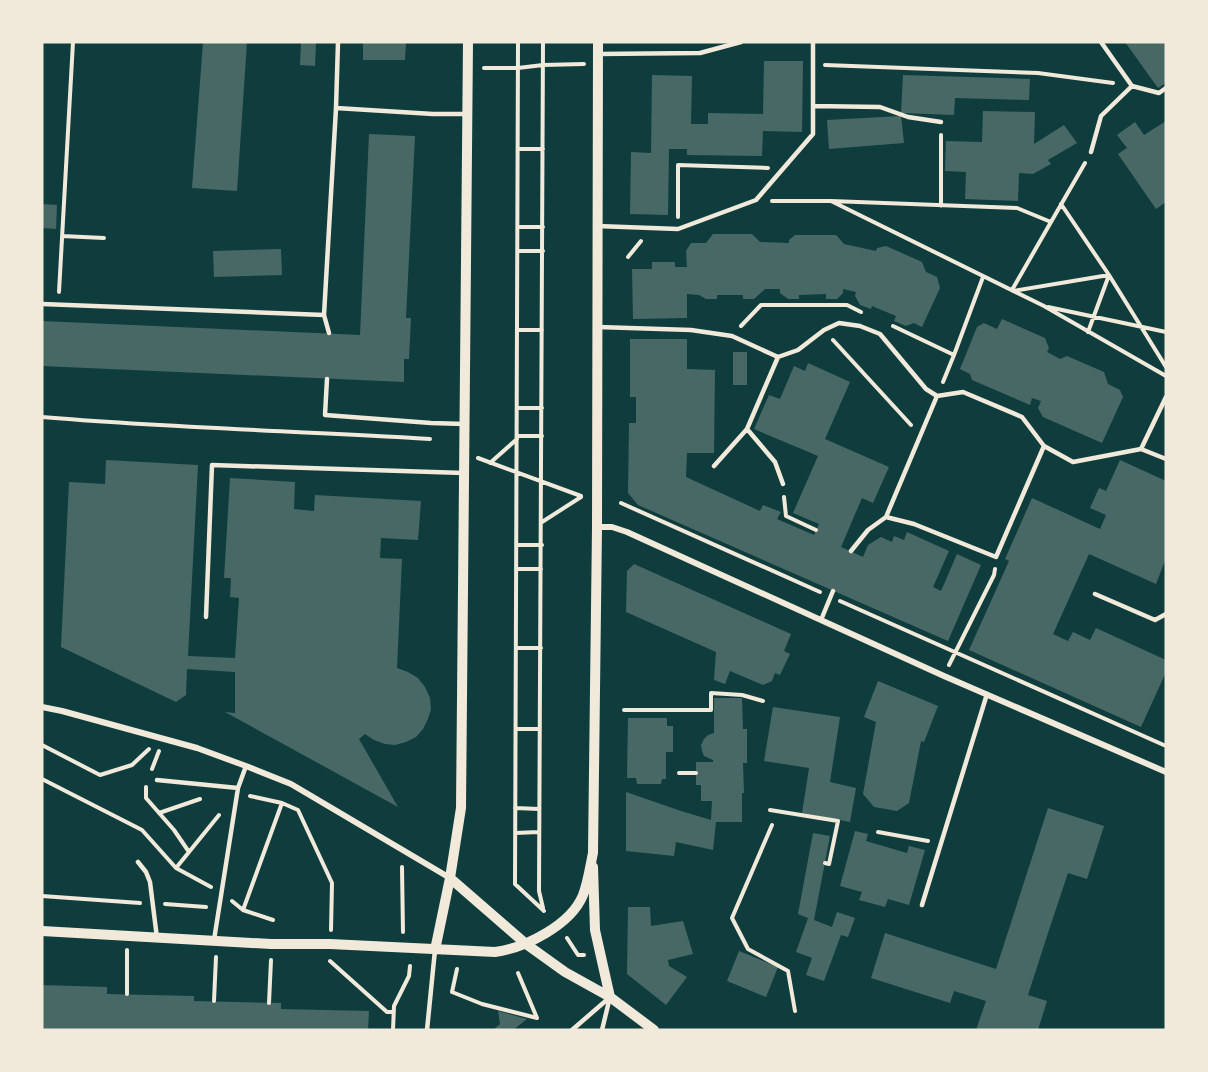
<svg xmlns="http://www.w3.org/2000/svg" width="1208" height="1072" font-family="'Golos Text',sans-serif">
<rect width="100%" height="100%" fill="#0f3d3e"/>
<!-- building -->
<path fill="#486865" d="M203,42H247L237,191L192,188Z
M301,42H316L315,66L300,65Z
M363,42H406L405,60H363Z
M1125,42H1166V83L1158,88Z
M764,61H803L802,132L763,131L762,156L687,155V149H669L668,215L630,214L631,152L651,153L652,75L692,76L691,124H708V113L763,114Z
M903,75L1030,79L1029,100L955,98L954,115L901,113Z
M983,111L1035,112L1034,144L1064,125L1077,143L1048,160L1051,164L1033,174L1019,173L1018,201L965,199L966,172L945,171L946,141L982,142Z
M901,116L904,143L829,149L827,120Z
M1166,121V202L1156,209L1118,154L1127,148L1117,135L1135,122L1144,135Z
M369,134L415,136L406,318H411L409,359H404V382L42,366V321L360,335Z
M42,204L57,205L56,229L42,228Z
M713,234H752L760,242L789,243V240L795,235H836L844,244L876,251L877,248L886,246L922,262L926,272L937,277L940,288L922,327L914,323L906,326L894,321L896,316L872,306L871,309L860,305L855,296L856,292L843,289V293L837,299H826V294L799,295V299H788L780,293V289H765L754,299H743V295H717V299H706L699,295L687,294V318L633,319L632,269H652V262H675V267H687L686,251L691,243H706Z
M281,249L282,275L214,277L213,251Z
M1002,319L1045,338L1049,348L1047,352L1060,359L1067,356L1104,372L1108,384L1120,390L1123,397L1102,443L1043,417L1038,408L1041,401L1032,398L1030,405L972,380L970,374L960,369L977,327L984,323L997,329Z
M630,339H687V369L715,370L714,453H687L686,477L760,511L763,505L781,512L777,519L814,535L819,524L793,513L818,456L754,429L769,395L780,399L794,366L805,371L808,363L850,382L825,439L889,467L873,503L862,498L841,547L863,557L868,545L881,537L892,542L894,536L904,540L907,532L949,551L933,587L941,591L957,554L981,565L948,641L638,505L628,493L629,423H636V397H630Z
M733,352H747V385H733Z
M106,460L198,465L188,656L235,658L239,598L230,597L231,578H224L230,478L295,482L294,509L314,511L315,495L421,501L418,540L381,538L380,558L402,559L397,668L408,672L418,678L425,687L430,698L431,709L428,719L423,729L416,737L406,742L395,745L385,744L374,740L365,734L359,739L398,807L225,712L235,713V672L187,669L186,695L176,702L61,647L69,482L105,484Z
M1120,460L1166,481V558L1156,584L1089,554L1053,634L1068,641L1073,632L1090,640L1096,628L1166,660V672L1141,727L969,650L1009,561L1005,559L1032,498L1100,529L1106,515L1090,508L1099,488L1106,491Z
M634,564L791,634L784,651L790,654L780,675L775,673L772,681L763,685L730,671L725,684L714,680L716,652L626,612L627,571Z
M878,681L938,706L924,742L921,741L909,803L897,811L874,807L863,794L876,722L864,717Z
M714,698H742L743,729H747V763H743L744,793H742V822H716L713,850L676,842L674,856L626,851V792L681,811L711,820L712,801H701V785H696V762H713V760L704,756L702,751L701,745L704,739L708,735L714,733Z
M773,707L840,717L830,782L856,788L850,822L802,813L809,768L764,761Z
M628,718H667V726H673V752H666V779H662L661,784H637L636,778H627Z
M1048,808L1104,826L1087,879L1068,873L1048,933L1028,995L1047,1001L1038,1030H976L986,1001L954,991L950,1003L871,978L885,933L996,969Z
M855,831L868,834L866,841L907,853L909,846L925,850L909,905L888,899L885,907L859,900L862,892L840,886Z
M813,833L830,836L814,920L832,927L837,912L855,918L848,937L841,935L824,981L806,975L812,958L796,952L808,918L798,914Z
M628,907H650L651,926L683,921L693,954L668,960L669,966L687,977L666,1005L627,974Z
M739,951L778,967L766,997L727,981Z
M42,985L107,987V994L194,996V1001L281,1003V1009L369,1011L368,1030H42Z
M498,1011L527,1019L513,1030H493L500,1024Z"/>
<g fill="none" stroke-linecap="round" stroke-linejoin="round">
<!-- path -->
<path stroke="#f1e9da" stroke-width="4" d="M518,42L515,884L544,911
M825,65L1038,73L1113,83
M484,68H518L543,65L584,64
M941,135V206
M518,149H543
M772,201H831L1017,208L1051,222L1085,163
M831,201L1044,306L1166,376
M1061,204L1109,275L1166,367
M678,217V165L768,168
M518,227H543
M62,236L104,238
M518,251H543
M628,257L641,241
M1012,290L1051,222
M1013,291L1109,275L1088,332
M59,292L73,42
M1048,307L1166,332
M741,326L761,305H847L861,312
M893,326L954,355
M517,330H542
M833,340L911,425
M943,382L954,355L983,277
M517,408H542
M42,417C171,428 301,431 430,439
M517,436H542
M478,458L581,496
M490,463L517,439
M784,497L786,516L816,530
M621,503L820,592
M542,522L581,497
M516,545H542
M516,569H541
M840,601L1166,746
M516,648H541
M949,665L994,575L995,569
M624,710H711V693L742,695L763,701
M516,729H540
M42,745L100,775L132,765L149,749
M152,769L159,751
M679,773H696
M42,779L142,830L176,868L211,887
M146,787V798L174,830L189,852L176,868
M250,796L282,803L243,910L273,920
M282,803L298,810L332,883L331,930
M515,808L539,809
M770,810L838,821L829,864L825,863
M159,813L200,799
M772,825L732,918L748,949L788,971L795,1011
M878,832L928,841
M515,833L539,832
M189,852L219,815
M402,867L403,932
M42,896L140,903
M232,901L243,910
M165,904L206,907
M543,908L539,891L543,42
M567,938L578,955H584
M330,961L387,1012H393
M457,969L452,992L482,1004L537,1018
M518,973L537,1018
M127,994V950
M214,1001L216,957
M269,1003L271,960
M393,1030L394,1006L409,976L410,966"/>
<!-- service -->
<path stroke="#f1e9da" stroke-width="4.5" d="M1101,42L1132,86L1159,93L1166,88
M598,54L700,53L741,42
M813,106L880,107L908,117L941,122
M336,108L433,114H467
M1091,152L1101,116L1132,86
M597,226L678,229L756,200L813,134V42
M42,304L324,315
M598,327L691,330L732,336L778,357
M329,333L324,315L336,108L338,42
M327,379L325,415L431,423L464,424
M1166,397L1141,449L1166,459
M714,466L747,429
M783,484L775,462L747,429L778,357L798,350L824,330L839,323L860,326L880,334L926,389L937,396L963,392L1022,417L1044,446L1073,462L1141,449
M886,517L914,524L996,557L1044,446
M851,551L868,530L886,517L937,396
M1095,594L1155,620L1166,614
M206,617L212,465L464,473
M821,620L833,591
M157,780L238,788
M138,862L146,872L150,882L157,938
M922,905L987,694
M214,940L238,788L246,766
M427,1030L435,950
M572,1030L609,998
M602,1030L610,997"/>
<!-- minor -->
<path stroke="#f1e9da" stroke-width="6" d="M597,527H612L627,532L944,676L1166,772
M42,707L62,711L197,748L246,766L291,784L450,878"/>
<!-- tertiary -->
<path stroke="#f1e9da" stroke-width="10" d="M593,867L595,930L610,997
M450,878L526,944L565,972L610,997L654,1030
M42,931L271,944H330L495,952C525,948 571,925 583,895C588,882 590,867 593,853L597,527L598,42
M435,950L450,878L461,808L468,42"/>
</g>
<!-- border -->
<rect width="1208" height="1072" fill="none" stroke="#f1e9da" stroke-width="87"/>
</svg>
